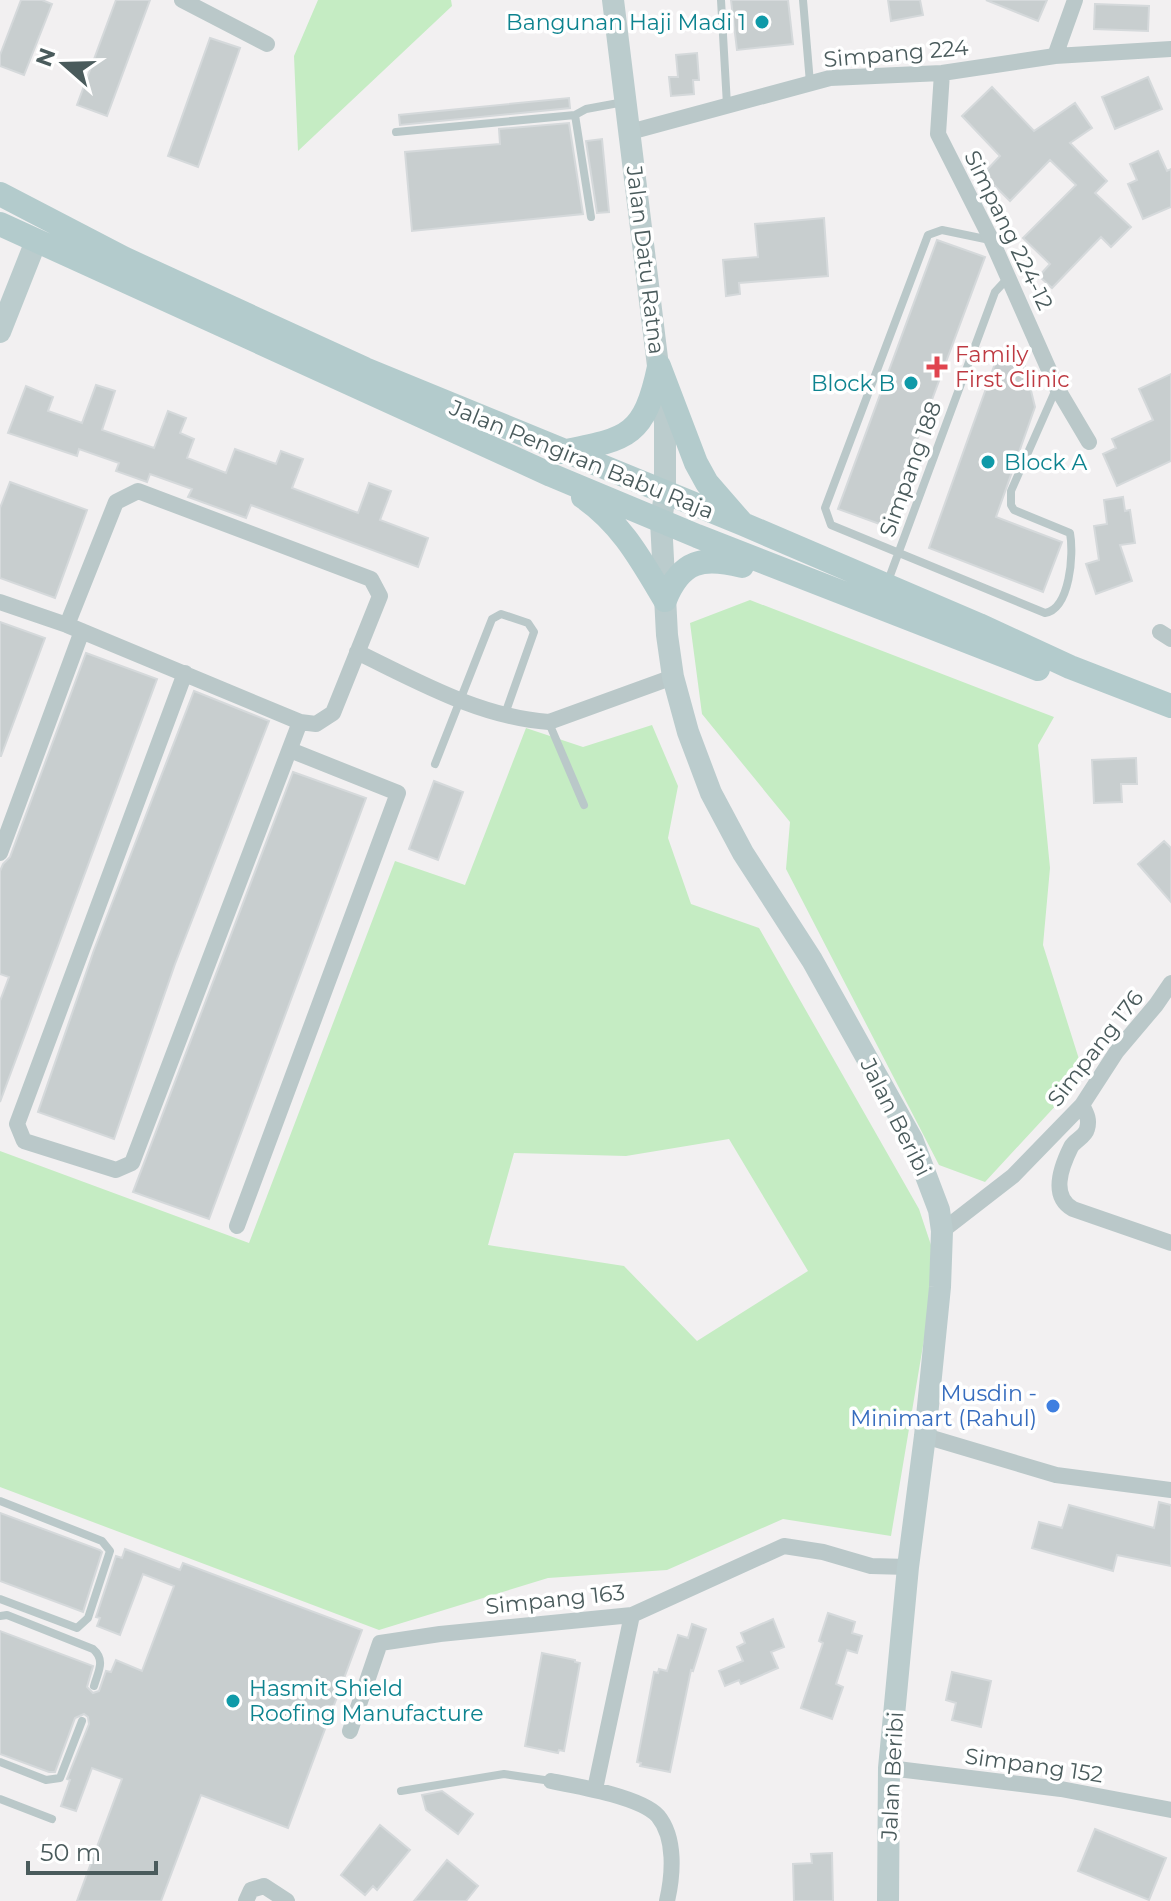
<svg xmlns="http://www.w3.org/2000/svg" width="1171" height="1901" font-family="Montserrat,sans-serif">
<rect width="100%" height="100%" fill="#f2f0f1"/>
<!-- green -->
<path fill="#c5ecc3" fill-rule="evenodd" d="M318,0H451L452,6L298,151L294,56Z
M750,600L1054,717L1038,745L1050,868L1043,945L1084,1075L985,1182L939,1165L786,869L790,822L702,714L690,623Z
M652,725L678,786L668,838L691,904L759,928L919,1209L931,1245L930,1304L891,1536L783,1519L667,1570L548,1578L379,1630L0,1487V1151L249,1243L395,861L465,885L526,728L583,747ZM729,1139L808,1271L697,1341L624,1266L488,1245L514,1153L626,1156Z"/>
<!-- building -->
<path fill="#c8cecf" stroke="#d5d9db" stroke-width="2" d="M21,0H42L52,4L24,75L0,66V55Z
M116,0H150L107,116L77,105Z
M731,0H788L793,44L737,50Z
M888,0H920L923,15L891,21Z
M986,0H1047L1038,21Z
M1095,4L1149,6L1148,31L1094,29Z
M210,38L240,48L198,167L168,156Z
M697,53L699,80H693L694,94L671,96L669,77H678L676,55Z
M1148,77L1162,109L1115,129L1102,97Z
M992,87L1034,131L1075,103L1092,128L1070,143L1107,181L1095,193L1131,227L1111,247L1101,237L1052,288L1039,276L1050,264L1023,238L1076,185L1050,160L1010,201L983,174L1000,156L962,116Z
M569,98L570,108L400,125L399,115Z
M569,123L583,214L412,231L405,152L500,144L499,129Z
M602,139L609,212L597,213L586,141Z
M1158,151L1167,171L1171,169V207L1143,219L1128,184L1137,180L1130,164Z
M824,218L828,276L739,283L740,294L726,296L723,260L758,257L755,224Z
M937,240L985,257L885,526L838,509Z
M998,355L1025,366L1035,407L996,517L1062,542L1043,592L929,548Z
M1171,374V461L1117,486L1103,454L1116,448L1112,439L1153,420L1139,389Z
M96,385L115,391L102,430L154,448L168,411L186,418L180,433L194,439L187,458L226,473L235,449L276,464L281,451L303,459L292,488L358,513L369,483L391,491L380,520L428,538L418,567L251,505L246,518L188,497L192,489L150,474L147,482L116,471L119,463L79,449L77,456L8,433L26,386L53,397L48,411L82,423Z
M10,482L87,510L55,598L0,578V508Z
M1123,497L1125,511L1130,510L1135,543L1120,545L1132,581L1096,594L1086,564L1099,560L1094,526L1107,524L1104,500Z
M0,622L45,638L1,756H0Z
M86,653L157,679L0,1102V1001L9,977L0,974V871L3,864L10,857Z
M194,691L269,721L175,964L114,1139L38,1112L94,950Z
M1136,758L1137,784H1121L1122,802L1094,803L1092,760Z
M293,772L366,798L209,1219L133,1192Z
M434,781L463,792L438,860L409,849Z
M1164,841L1171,848V902L1138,864Z
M1159,1502L1171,1505V1566L1117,1555L1113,1571L1032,1548L1039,1522L1062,1528L1069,1505L1154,1528Z
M0,1513L100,1550L102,1552L83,1612L0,1581Z
M125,1549L180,1570L183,1563L362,1630L288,1828L201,1795L161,1901H77L122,1779L92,1768L76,1811L61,1806L70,1780L67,1779L89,1724L88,1717L84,1714L75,1718L55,1772H49L0,1754V1631L93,1666L87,1687L93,1693L99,1691L106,1671L111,1672L116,1660L142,1671L174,1586L143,1574L120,1635L97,1626L100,1618L96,1617L116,1556L122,1558Z
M828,1613L855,1622L852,1633L862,1636L857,1653L847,1650L836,1684L843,1687L832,1719L801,1708L823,1643L819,1641Z
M773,1619L784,1647L771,1652L778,1668L741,1684L739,1680L725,1686L719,1671L743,1661L737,1647L745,1643L741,1633Z
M692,1624L706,1629L693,1671L691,1670L670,1772L640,1766L641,1763L637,1762L654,1672L658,1673L659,1669L667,1671L678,1635L688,1638Z
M542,1653L575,1660V1662L580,1663L564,1751L559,1750L558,1753L525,1746Z
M952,1672L991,1681L981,1727L952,1720L956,1703L946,1700Z
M442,1791L473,1814L458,1834L426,1810L422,1795Z
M380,1825L410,1850L377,1890L373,1886L365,1895L341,1875Z
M1095,1829L1166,1858L1149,1900L1078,1871Z
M832,1853L833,1901H794L793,1864L812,1863L811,1854Z
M447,1860L478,1886L466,1901H414Z"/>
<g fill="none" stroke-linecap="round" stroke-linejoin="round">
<!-- lane -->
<path stroke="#bac8c9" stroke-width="8" d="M721,0L727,105
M803,0L810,83
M575,115L591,217
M396,132L575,115L586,109L624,102
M990,240L942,230L928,235L825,508L831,525L1045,613C1070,609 1074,554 1070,533L1014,510L1011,505V491L1056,389
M888,581L995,292L1007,279
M549,723L584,805
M435,764L492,619L501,614L528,623L534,632L505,714
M0,1501L102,1541L110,1551L88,1618L77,1628L0,1599
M0,1616L7,1615L93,1649C106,1660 98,1672 94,1686
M0,1762L46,1780L60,1778L82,1721
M401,1791L504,1774L551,1781
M0,1799L52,1819"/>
<!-- street -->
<path stroke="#bac8c9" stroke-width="16" d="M182,0L267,44
M1055,56L1075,0
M942,73L938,134L992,241L1057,388L1089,442
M630,132L830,78L942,73L1055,56L1171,49
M0,602L67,625L300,722L316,724L333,713L380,596L371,579L138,491L116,502L67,625
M1160,632L1171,639
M357,652C419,682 480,717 549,722L673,677
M185,673L17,1124L24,1141L116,1170L132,1163L300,722
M0,853L82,631
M1082,1105C1086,1113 1090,1119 1087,1129C1085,1137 1075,1140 1071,1147C1061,1167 1050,1196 1073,1209L1171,1243
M237,1226L398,793L290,750
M942,1231L1013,1176L1082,1105L1117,1051L1156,1005L1171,983
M925,1436L1056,1475L1171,1490
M350,1731L380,1643L440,1634L632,1615L784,1546L823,1552L871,1566L908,1567
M889,1768L1061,1789L1171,1810
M551,1781C577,1786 641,1797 658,1816C676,1838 673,1875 667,1901
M595,1789L632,1615
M246,1901L251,1890L264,1886L287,1901"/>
<!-- secondary -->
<path stroke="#bbcccd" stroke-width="22" d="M613,0L665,423V494L661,521L667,635L673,677L688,732L711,793L743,853L812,960L912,1139L939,1210L942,1231L940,1287L925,1436L908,1567L889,1768L888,1901
M0,332L36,241"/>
<!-- primary -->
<path stroke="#b3cbcc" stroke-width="24" d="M0,194L123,258L365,369L743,524L979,625L1070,667L1171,706
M0,224L551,475L697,536L1038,669
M659,366L696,463L707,483L741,522
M561,452C627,439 644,438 659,367
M583,497C622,524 641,560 665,600
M665,600C681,560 703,556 742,566"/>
</g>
<!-- markers -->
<g fill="#0f9aa8" stroke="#fff" stroke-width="3">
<circle cx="762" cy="22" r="8"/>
<circle cx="911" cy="383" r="8"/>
<circle cx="988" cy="462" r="8"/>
<circle cx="233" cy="1701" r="8"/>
</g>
<path fill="#e0444e" stroke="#fff" stroke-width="3" d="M933 355h8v8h8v8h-8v8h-8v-8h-8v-8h8z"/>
<circle fill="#3f7fe0" stroke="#fff" stroke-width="3" cx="1053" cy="1406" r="8"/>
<g text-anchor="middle" stroke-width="7" stroke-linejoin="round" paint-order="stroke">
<!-- culture labels -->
<g font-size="22" fill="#0d838f" stroke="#fff" text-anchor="end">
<text x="746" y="30">Bangunan Haji Madi 1</text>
<text x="895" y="391">Block B</text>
<text x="1004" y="470" text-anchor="start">Block A</text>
<text x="249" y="1696" text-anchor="start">Hasmit Shield<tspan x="249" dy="25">Roofing Manufacture</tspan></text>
</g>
<!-- street labels -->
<g font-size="22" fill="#4a5b5c" stroke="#fff">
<text transform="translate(896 53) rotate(-5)" y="8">Simpang 224</text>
<text transform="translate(1009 230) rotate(64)" y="8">Simpang 224-12</text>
<text transform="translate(646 260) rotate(83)" y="8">Jalan Datu Ratna</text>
<text transform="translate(582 459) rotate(22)" y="8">Jalan Pengiran Babu Raja</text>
<text transform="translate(910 469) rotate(-70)" y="8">Simpang 188</text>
<text transform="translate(1095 1048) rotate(-52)" y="8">Simpang 176</text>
<text transform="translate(896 1117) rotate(63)" y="8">Jalan Beribi</text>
<text transform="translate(555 1599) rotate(-6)" y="8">Simpang 163</text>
<text transform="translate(1034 1765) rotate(8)" y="8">Simpang 152</text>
<text transform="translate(892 1776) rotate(-87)" y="8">Jalan Beribi</text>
</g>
<!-- health labels -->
<g font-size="22" fill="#be3a42" stroke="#fff" text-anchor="start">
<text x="955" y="362">Family<tspan x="955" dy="25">First Clinic</tspan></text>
</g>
<!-- shop labels -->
<g font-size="22" fill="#366cbe" stroke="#fff" text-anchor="end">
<text x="1037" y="1401">Musdin -<tspan x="1037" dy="25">Minimart (Rahul)</tspan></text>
</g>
</g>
<!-- north arrow -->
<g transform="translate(64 64) rotate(290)" stroke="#ffffff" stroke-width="6" paint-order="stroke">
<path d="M0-6L14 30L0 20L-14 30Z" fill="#4a5b5c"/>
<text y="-12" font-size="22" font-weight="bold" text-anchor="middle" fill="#4a5b5c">N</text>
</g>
<!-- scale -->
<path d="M28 1861v12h128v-12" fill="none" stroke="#4a5b5c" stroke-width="4"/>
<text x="40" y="1861" font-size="24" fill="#4a5b5c" stroke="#ffffff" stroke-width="6" paint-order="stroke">50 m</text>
</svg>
